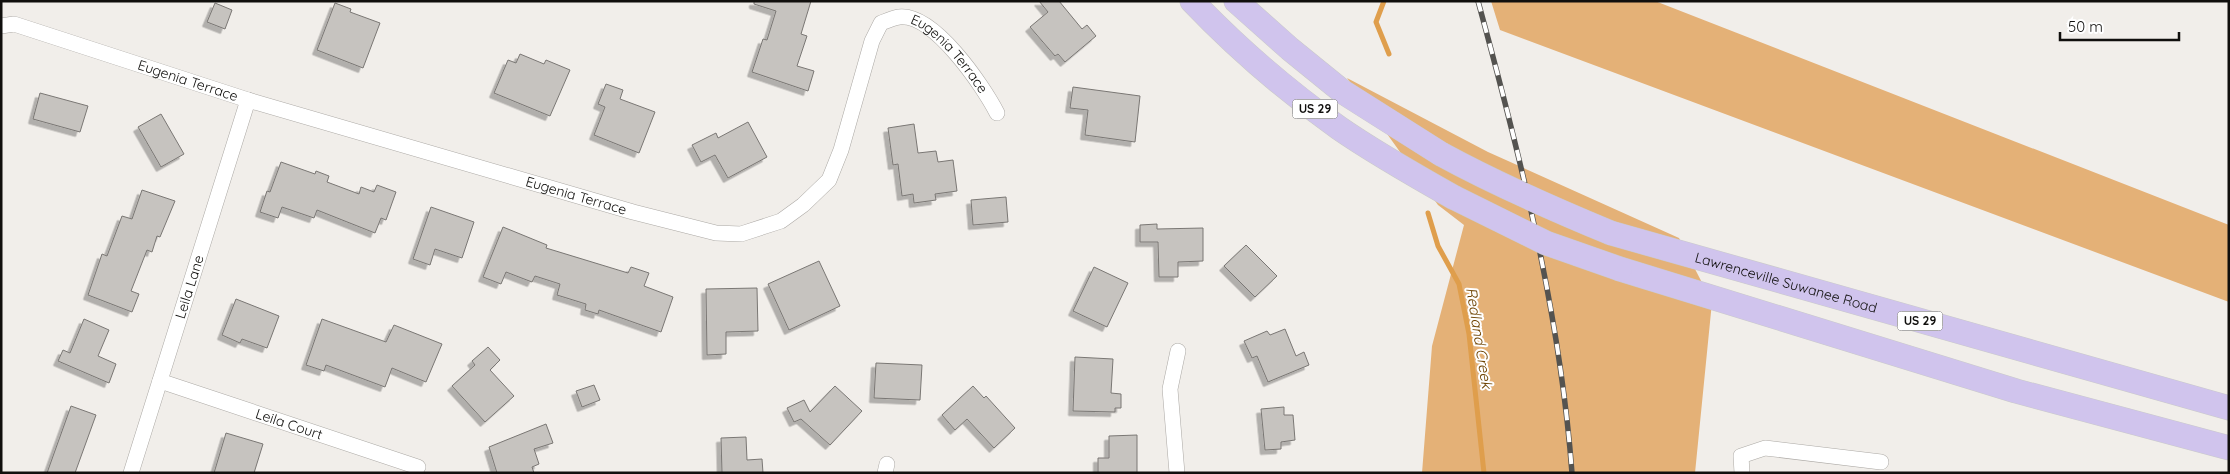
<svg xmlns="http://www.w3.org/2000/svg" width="2230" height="474" font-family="Quicksand,sans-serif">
<defs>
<filter id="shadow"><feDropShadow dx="-4.5" dy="4.5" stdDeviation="0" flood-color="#0004"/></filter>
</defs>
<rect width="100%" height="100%" fill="#f1eeea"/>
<!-- green -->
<path fill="#e4b177" d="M1491,1H1655L2229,225V302L1500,30Z
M1347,78L1488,152L1679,238L1712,302L1695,473H1422L1432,346L1464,225L1438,205Z"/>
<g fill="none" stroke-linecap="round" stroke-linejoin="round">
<!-- stream -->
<path stroke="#df9e4c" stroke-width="5" d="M1384,1L1376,22L1389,54
M1428,213L1438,246L1459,284L1469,334L1484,473"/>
</g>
<!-- building -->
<path fill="#c6c3bf" stroke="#7a7774" filter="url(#shadow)" d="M754,1H811L801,34L807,36L797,66L814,71L808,91L752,72L763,39L767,40L776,11L754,4Z
M1039,1H1059L1082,29L1087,25L1096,36L1065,62L1058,54L1055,56L1030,27L1048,12Z
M215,3L232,10L225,29L207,22Z
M335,3L351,9L350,12L380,23L363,68L317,50Z
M520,54L544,64L546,60L570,70L550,116L494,93L508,60L516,63Z
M606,84L623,90L620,99L655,112L639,153L594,135L605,107L598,104Z
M1073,87L1140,96L1135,142L1085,135L1088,110L1070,108Z
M40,93L88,106L80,132L33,119Z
M161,114L184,154L161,167L138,127Z
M748,122L767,157L728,178L715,155L701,162L692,145L716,133L718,138Z
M914,124L918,153L936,151L938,162L953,160L957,191L935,194L936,200L914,203L913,194L902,196L898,164L893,165L888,128Z
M281,162L315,174L316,171L329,176L327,182L359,194L361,187L374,192L377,185L396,192L386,220L381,218L375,233L317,210L314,218L282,207L278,218L260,212L267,191L270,192Z
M142,190L175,201L160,237L157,236L152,252L147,250L131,291L139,294L132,312L88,295L102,254L107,256L122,216L132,219Z
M1006,197L1008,222L973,225L971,200Z
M431,207L474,222L462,258L435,249L430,265L413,259Z
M1157,224V229L1203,228V261L1178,262V277H1159L1158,242H1140V225Z
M503,227L547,245L546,248L628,273L631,267L649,273L644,286L673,297L661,332L599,310L598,314L585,310L586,304L557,295L560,284L535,276L532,282L506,272L501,284L483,277Z
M1246,245L1277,276L1255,297L1224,266Z
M819,261L840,306L789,330L768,284Z
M1094,267L1128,283L1107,327L1073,311Z
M757,288L758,331L726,332V354L707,355L706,289Z
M236,299L279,316L267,348L242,339L240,343L222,335Z
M84,319L109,330L98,356L116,364L109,383L58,361L63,350L70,353Z
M322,319L386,342L394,325L442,344L426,382L392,368L385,387L326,365L324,371L306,365Z
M1285,329L1296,356L1304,352L1309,365L1268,382L1257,356L1252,358L1244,341L1267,331L1270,335Z
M488,347L500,360L490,370L514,396L485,422L452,386L475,365L472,361Z
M1075,357L1113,359L1111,393L1121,394V408H1115V412L1073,411Z
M876,363L922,365L920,400L874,398Z
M594,385L600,400L582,407L576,391Z
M835,386L862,411L830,445L801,419L794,422L787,408L804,400L810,412Z
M973,386L984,398L986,396L1015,428L994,448L967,419L955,430L942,415Z
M71,406L96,415L75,473H47Z
M1284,407V415H1293L1295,440L1281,442V449L1265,450L1261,409Z
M546,424L553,443L534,449L539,464L532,467L534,473H497L489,447Z
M226,433L263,444L254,473H214Z
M1137,435V473H1098V458H1109V436Z
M746,437L747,460L762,459L763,473H722L721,438Z"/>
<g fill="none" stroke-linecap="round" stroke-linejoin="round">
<!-- street casing -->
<g stroke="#aca9a5" stroke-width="16">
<g id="street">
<path id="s1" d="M1,26L14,24L248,100L633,212L716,233L741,234L781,221L803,205L829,180L841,150L872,41L881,23C886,21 893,18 899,17C934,13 983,86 997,113"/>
<path id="s2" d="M160,381L418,467"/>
<path id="s3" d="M131,473L248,100"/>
<path d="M885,473L887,464"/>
<path d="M1177,473L1170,389L1178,351"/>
<path d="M1742,473L1741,456L1765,448L1881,462"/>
</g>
</g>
<!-- primary casing -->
<g stroke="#cacaca" stroke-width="25">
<g id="primary">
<path d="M1192,1C1236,47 1287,91 1339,128C1375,153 1414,175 1453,197"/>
<path d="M1236,1L1290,49L1343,92L1441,154"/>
<path id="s4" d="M1611,233L2229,408"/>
<path d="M1620,269L2016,391L2229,448"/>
</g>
</g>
<!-- street -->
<use href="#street" stroke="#fff" stroke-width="15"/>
<!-- primary -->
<use href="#primary" stroke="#d0c4ed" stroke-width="24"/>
<!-- rail casing -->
<g stroke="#545350" stroke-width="5.5">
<path id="rail" d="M1478,1C1520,155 1560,313 1572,473"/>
</g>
<!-- rail -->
<use href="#rail" stroke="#fff" stroke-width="4" stroke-dasharray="11" stroke-linecap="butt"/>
<!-- primary-bridge casing -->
<g stroke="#cacaca" stroke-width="25" stroke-linecap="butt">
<path id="primary-bridge" d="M1441,154C1496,184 1553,209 1611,233
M1453,197L1546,243L1620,269"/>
</g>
<!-- primary-bridge -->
<use href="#primary-bridge" stroke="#d0c4ed" stroke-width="24"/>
</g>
<g text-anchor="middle" stroke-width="4" stroke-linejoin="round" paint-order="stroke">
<!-- shield labels -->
<g fill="#fff" stroke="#585756" stroke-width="1">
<rect x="1292.5" y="99.5" width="45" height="19" rx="4"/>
<rect x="1897.5" y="311.5" width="45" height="19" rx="4"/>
</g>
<g font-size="12" font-weight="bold" fill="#100f0d">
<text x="1315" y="113">US 29</text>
<text x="1920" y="325">US 29</text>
</g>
<!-- street labels -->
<g font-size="14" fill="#100f0d" stroke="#fff">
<text dy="5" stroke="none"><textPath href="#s1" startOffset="1126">Eugenia Terrace</textPath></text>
<text dy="5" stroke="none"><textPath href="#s1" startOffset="196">Eugenia Terrace</textPath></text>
<text dy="5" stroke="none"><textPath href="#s1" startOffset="601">Eugenia Terrace</textPath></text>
<text dy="5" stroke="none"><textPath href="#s4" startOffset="182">Lawrenceville Suwanee Road</textPath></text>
<text dy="5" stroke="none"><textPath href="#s3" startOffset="195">Leila Lane</textPath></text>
<text dy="5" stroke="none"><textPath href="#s2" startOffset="136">Leila Court</textPath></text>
</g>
<!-- water labels -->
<g font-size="15" font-style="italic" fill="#6d4200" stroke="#fff">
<text transform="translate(1479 338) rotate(81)" y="5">Redland Creek</text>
</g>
</g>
<!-- border -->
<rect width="2230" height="474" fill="none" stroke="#100f0d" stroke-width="5"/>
<!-- scale -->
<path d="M2060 32v8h119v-8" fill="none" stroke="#100f0d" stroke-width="2.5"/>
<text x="2068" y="32" font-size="15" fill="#100f0d" stroke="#ffffff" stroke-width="4" paint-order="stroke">50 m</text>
</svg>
